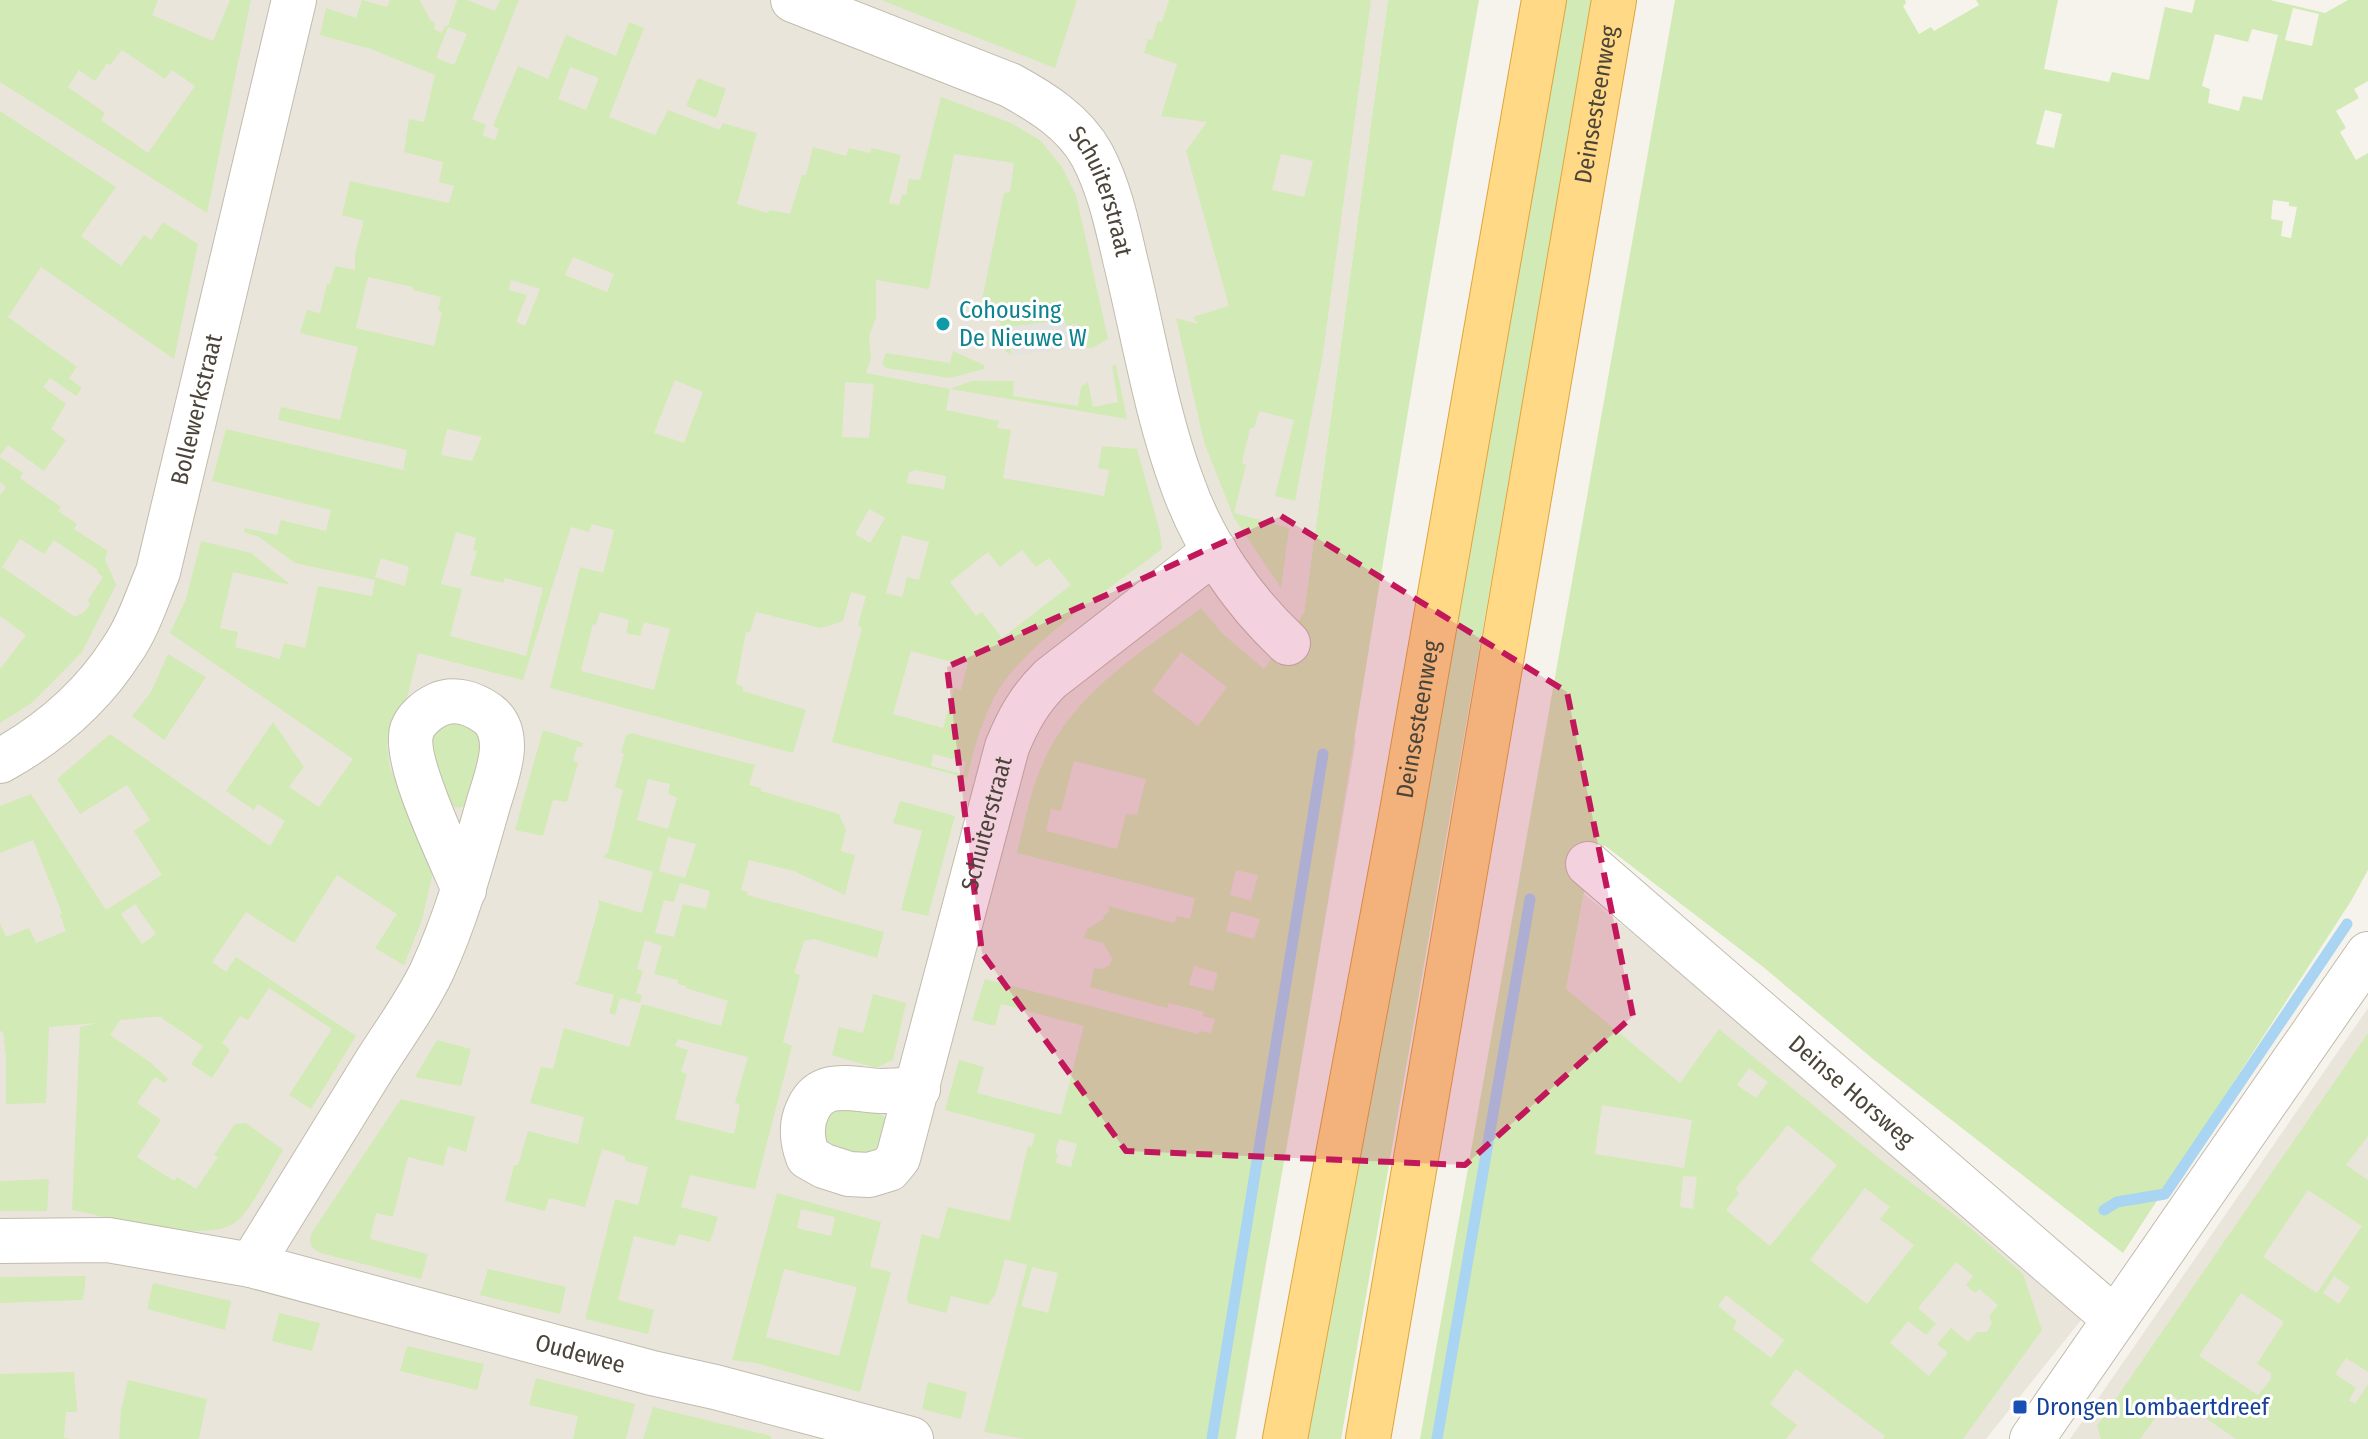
<svg xmlns="http://www.w3.org/2000/svg" width="2368" height="1439" font-family="'Fira Sans Condensed',sans-serif">
<rect width="100%" height="100%" fill="#f6f3ec"/>
<!-- residential -->
<path fill="#eae5da" d="M0,0H1388L1303,620L1267,665L1356,740L1236,1439H0Z
M1584,894L2093,1305L1986,1439H1494L1566,988Z
M2368,1008V1439H2070L2192,1263Z"/>
<!-- green -->
<path fill="#d2eab5" fill-rule="evenodd" d="M0,0H158L152,15L213,41L230,0H251L207,213L0,82ZM122,50L165,79L172,70L195,86L148,153L101,120L105,113L68,87L79,70L95,81L107,63L110,65Z
M362,0L387,7L390,0H420L430,20L435,23L434,29L442,33L445,26H448L457,0H467L495,11L500,0H519L472,119L486,125L482,135L495,140L499,129L493,126L518,66L548,79L566,35L616,56L629,22L644,28L609,117L655,135L668,110L720,130L723,123L757,133L737,204L767,213L770,210L790,214L802,175H806L813,147L846,156L849,148L870,153L872,148L901,155L889,203L899,205L902,195H906L909,179L920,180L941,97L1011,123L1040,140L1062,167L1076,195L1108,339L1092,348H1079L1077,324L1065,326V321L1008,327L1012,355L1006,352L1001,325L995,314L980,310L1004,193L1010,192L1014,163L954,154L929,289L876,280V318L869,336L871,358L866,373L950,389L972,381H1014L1013,396L1078,406L1081,387L1088,382L1093,407L1118,402L1112,366L1116,365L1127,419L950,389L946,410L999,421L997,428L1011,430L1003,478L1104,496L1109,470L1098,468L1102,446L1137,449L1160,532L1162,549C1114,586 1023,644 995,696C981,722 974,749 967,778L832,742L862,628L858,625L866,596L851,592L843,621L821,628L756,612L750,632H746L736,684L743,687V691L806,710L793,753L550,688L580,567L603,573L614,530L592,524L589,532L571,527L523,680L418,653L406,702L393,721L387,745L390,768L427,840L434,868L422,920L404,965L375,948L397,914L337,875L294,943L246,912L212,962L226,972L236,957L356,1036L311,1109L289,1095L332,1029L269,988L248,1020L240,1016L222,1043L230,1050L212,1078L191,1064L203,1046L160,1017L164,1016L120,1020L110,1035L150,1062L168,1079L165,1083L155,1077L137,1103L161,1120L137,1157L174,1181L177,1177L196,1189L218,1157L214,1155L235,1124L246,1123L283,1150C272,1168 251,1210 236,1222C206,1245 110,1217 72,1210L80,1027L97,1023L49,1027L46,1103L6,1104V1056L3,1032L0,1031V923L6,937L29,928L36,943L66,931L60,915L62,913L33,840L0,853V806L31,794L106,910L162,875L134,831L150,820L127,785L80,814L57,779L110,734L270,846L285,821L258,804L254,810L226,791L273,722L304,767L289,787L319,807L353,759L170,633L186,599L201,541L251,553L291,585L233,572L220,628L238,632L235,647L280,659L284,643L305,648L318,586L372,596L375,580L295,563L259,537L244,532L245,528L277,535L281,520L326,531L331,510L212,481L226,429L412,472L403,469L407,450L278,420L281,407L340,420L358,347L300,333L307,310L320,313L327,284H330L335,266L355,270V254L364,221L342,215L350,181L449,203L454,186L439,182L443,162L404,152L409,119L424,122L435,75L371,49L320,35L326,8L356,18ZM448,27L467,34L454,65L436,58ZM570,67L599,78L586,110L558,99ZM573,257L614,274L607,292L565,275ZM368,277L413,287V290L441,297L438,310L442,312L434,346L356,328ZM511,280L540,289L525,326L516,322L527,295L509,290ZM675,380L703,392L684,443L654,433ZM845,382L874,384L869,438L842,437ZM447,429L482,437L472,461L441,455ZM914,470L946,476L944,489L907,483L909,472H913ZM869,509L885,518L870,543L855,534ZM456,532L476,538L473,550L477,551L470,575L503,583L505,578L543,588L526,656L450,636L462,589L441,584ZM902,535L929,542L919,580L907,577L902,597L886,593ZM1022,550L1036,567L1049,558L1071,585L1002,638L982,612L976,616L950,582L988,552L1000,567ZM381,558L409,567L405,586L375,577ZM600,612L629,620L626,633L640,636L644,622L670,629L654,690L581,671L593,624L596,625ZM911,651L959,664L960,661L968,663L961,690L954,688L943,728L893,714ZM933,754L966,762L963,774L931,766ZM135,904L156,934L142,944L121,914Z
M881,0H1077L1055,68Z
M1169,0H1371L1322,360L1295,501L1275,496L1294,420L1259,411L1254,428H1250L1242,463L1246,465L1234,513L1289,528L1281,588L1234,518L1204,442L1176,318L1198,324L1193,317L1229,306L1186,151L1207,122L1161,116L1177,64L1144,53L1148,39L1152,40L1158,21L1162,22ZM1281,154L1313,161L1304,197L1272,190Z
M1388,0H1479C1415,354 1360,709 1301,1063C1280,1189 1256,1314 1235,1439H1025L984,1432L1027,1265L1005,1259L996,1293L988,1305L951,1296L946,1313L908,1303L907,1297L922,1234L939,1239L948,1207L1010,1221L1028,1146L1032,1147L1035,1134L945,1110L959,1060L984,1067L977,1093L1061,1115L1084,1026L1001,1004L995,1026L972,1020L985,979L1198,1034L1199,1031L1211,1033L1215,1019L1203,1016L1204,1012L1169,1003L1167,1008L1090,987L1094,968L1102,969L1110,965L1112,958L1103,943L1084,938L1087,929L1104,919L1103,916L1110,911L1107,906L1175,923L1177,916L1190,919L1195,898L1017,853C1024,824 1030,793 1042,765C1072,693 1142,652 1201,608L1223,634L1264,669L1304,613ZM1181,652L1227,687L1198,726L1152,691ZM1074,761L1146,779L1137,815L1126,814L1117,849L1046,831L1051,809L1061,811ZM1236,870L1258,875L1251,901L1230,895ZM1231,911L1260,919L1254,939L1226,931ZM1194,966L1218,973L1213,991L1189,985ZM1059,1139L1077,1144L1071,1167L1056,1163L1058,1154L1055,1153ZM1032,1267L1058,1273L1048,1313L1021,1306Z
M1559,0H1593L1341,1439H1297Z
M1675,0H1905L1906,3L1903,6L1919,34L1931,27L1934,31L1979,5L1976,0H2058L2044,69L2109,82L2112,72L2149,80L2165,7L2192,13L2195,0H2270L2325,13L2348,0H2368V81L2354,89L2359,98L2336,111L2346,128L2340,132L2356,160L2368,153V870L2351,901L2123,1253L1873,1059L1762,966L1604,845L1586,882L1566,989L1680,1083L1719,1029L1887,1165L1960,1219L2023,1274L2042,1330L1963,1439H1883L1885,1436L1796,1369L1770,1404L1797,1425L1786,1439H1420ZM2293,8L2319,14L2312,46L2285,40ZM2252,29L2278,35L2262,100L2243,96L2239,111L2208,103L2210,89L2202,86L2215,34L2248,42ZM2045,110L2062,114L2054,148L2036,144ZM2273,200L2289,202V206L2297,207L2291,238L2281,236L2283,221L2271,219ZM1749,1068L1768,1082L1756,1098L1737,1085ZM1602,1105L1692,1120L1684,1168L1595,1154ZM1788,1125L1837,1165L1770,1246L1726,1210L1739,1193L1735,1189ZM1683,1176L1697,1177L1693,1209L1680,1207ZM1865,1188L1890,1207L1880,1219L1914,1245L1867,1304L1810,1260ZM1956,1262L1973,1276L1966,1285L1975,1293L1979,1289L1998,1305L1989,1316L1992,1323L1987,1332H1977L1968,1342L1951,1328L1937,1344L1948,1353L1929,1376L1890,1343L1908,1321L1926,1335L1936,1324L1918,1308ZM1726,1295L1784,1340L1771,1358L1733,1329L1737,1321L1718,1306Z
M698,78L726,89L716,118L686,106Z
M0,111L116,187L81,236L121,266L144,235L151,240L163,222L198,244L174,359L41,267L8,317L77,367L69,378L82,388L76,396L50,378L43,387L66,404L51,429L66,440L44,471L8,445L0,455Z
M953,351L984,365V369L950,378L886,368L882,364L886,353L950,363Z
M0,457L23,473L20,478L61,507L58,511L77,524L74,529L108,551L105,559L116,585L82,652L33,702L0,723V669L26,635L0,616V495L6,487L0,482ZM20,539L44,554L54,540L98,570L97,572L103,577L88,600L90,605L84,612L75,617L2,567Z
M168,654L206,677L164,740L132,716L151,692Z
M452,715L487,740L470,804C460,809 454,809 445,802L426,730Z
M543,730L583,743L582,747H577L573,760L578,763L567,802L553,800L543,836L515,830Z
M631,733L755,765L749,785L761,788V791L839,814L846,830L841,851L855,855L845,895L794,871L749,860L741,890L748,892L747,895L884,932L877,958L814,939L804,941L794,973L800,975L783,1042L792,1046L755,1189L690,1175L681,1207L718,1217L710,1242L679,1234L675,1246L634,1236L618,1300L654,1310L648,1334L585,1319L615,1199L638,1205L648,1167L625,1161V1156L602,1149L585,1207L549,1198L545,1211L505,1201L514,1165H518L528,1131L578,1144L584,1117L530,1103L541,1067L553,1069L564,1028L629,1047L642,1004L721,1026L728,1001L686,988V986L678,984V980L654,974L662,946L645,940L637,969L643,971L636,993L642,995L640,1003L620,998L615,1015L609,1013L614,995L574,984L578,981L599,906L598,900L642,913L653,872L603,857L608,852L623,790L615,787L624,754L621,752L626,736ZM648,779L670,784L668,794L677,798L668,829L637,820ZM668,837L696,844L685,878L659,871ZM680,883L710,891L706,909L683,904L674,937L655,933L664,900L674,902ZM678,1039L748,1057L735,1103L740,1105L734,1134L675,1119L687,1074L681,1072L688,1050L675,1046Z
M900,801L955,816L928,916L901,910L922,831L893,823Z
M873,994L906,1003L893,1060L876,1068L832,1055L839,1027L863,1033Z
M2368,1033V1136L2346,1165L2368,1180V1372L2346,1358L2335,1374L2356,1388L2349,1400L2355,1404L2368,1384V1439H2236L2172,1395L2140,1439H2101L2097,1426ZM2308,1190L2362,1226L2317,1293L2263,1257ZM2334,1276L2350,1287L2339,1304L2323,1293ZM2241,1293L2284,1322L2257,1364L2271,1373V1379L2258,1395L2199,1356Z
M437,1040L471,1049L461,1086L415,1077Z
M401,1099L475,1117L466,1152L448,1146L443,1166L408,1157L393,1217L376,1213L370,1239L428,1254L421,1279L321,1253C311,1248 309,1245 311,1234Z
M833,1106C853,1108 881,1106 891,1125L872,1161L827,1148L822,1118Z
M49,1179L47,1211H0V1181Z
M777,1193L881,1222L870,1267L891,1272L860,1392L756,1363L732,1360ZM801,1209L835,1217L831,1236L797,1228ZM784,1269L857,1287L839,1356L766,1337Z
M488,1269L566,1287L560,1314L480,1295Z
M86,1276L83,1300L0,1303V1277Z
M153,1283L231,1301L225,1330L147,1309Z
M279,1313L320,1323L312,1351L272,1341Z
M407,1346L484,1364L477,1390L400,1371Z
M74,1372L77,1408V1412H66L64,1438L73,1439H0V1374Z
M536,1378L635,1404L626,1439H573L578,1416L529,1405Z
M128,1380L207,1399L199,1439H119L121,1410Z
M928,1382L967,1392L961,1419L922,1409Z
M653,1407L771,1436V1439H643Z"/>
<!-- parking -->
<path fill="#e5e3e0" d="M1065,320L1066,326L1077,324L1079,348L1012,355L1008,327Z"/>
<g fill="none" stroke-linecap="round" stroke-linejoin="round">
<!-- stream -->
<path stroke="#a9d4f2" stroke-width="11" d="M2104,1210L2117,1202L2165,1194L2347,924
M1212,1439L1323,754
M1437,1439L1530,899"/>
<!-- minor casing -->
<g stroke="#c2bbae" stroke-width="46">
<g id="minor">
<path id="s1" d="M793,0L1010,85C1041,102 1074,122 1092,155C1109,187 1117,224 1125,259C1143,332 1156,413 1182,483C1203,543 1242,600 1288,643"/>
<path id="s2" d="M0,761C49,734 92,697 122,650C138,627 147,598 158,572L294,0"/>
<path id="s3" d="M1588,864L2115,1319"/>
<path id="s4" d="M918,1089C905,1090 892,1091 880,1091C853,1090 822,1078 808,1109C800,1125 802,1141 808,1157L824,1166L849,1174L869,1175L889,1169L898,1158L1007,747C1018,720 1029,700 1050,679L1215,551"/>
<path id="s5" d="M0,1241L108,1240L251,1265L652,1373L715,1387L911,1439"/>
<path d="M251,1265C292,1198 334,1131 375,1064C394,1034 417,1003 432,971C457,917 472,861 488,805C496,777 515,735 488,714C473,703 454,697 437,705C427,710 416,719 412,730C402,760 451,858 464,890"/>
</g>
</g>
<!-- tertiary casing -->
<g stroke="#c2bbae" stroke-width="46">
<path id="tertiary" d="M2032,1439L2368,954"/>
</g>
<!-- trunk casing -->
<g stroke="#e0a43c" stroke-width="46">
<g id="trunk">
<path id="s6" d="M1285,1439L1401,817L1544,0"/>
<path id="s7" d="M1368,1439L1614,0"/>
</g>
</g>
<!-- minor -->
<use href="#minor" stroke="#fff" stroke-width="44"/>
<!-- tertiary -->
<use href="#tertiary" stroke="#fff" stroke-width="44"/>
<!-- trunk -->
<use href="#trunk" stroke="#ffd985" stroke-width="44"/>
</g>
<!-- marked area -->
<path fill="#c2185b" fill-opacity="0.2" stroke="#c2185b" stroke-width="6" stroke-dasharray="16 10" stroke-linejoin="round" d="M1281,516L1567,692L1633,1016L1465,1165L1126,1151L982,953L947,667Z"/>
<!-- markers -->
<circle fill="#0f9aa8" stroke="#fff" stroke-width="3" cx="943" cy="324" r="8"/>
<rect fill="#1a4fb4" stroke="#fff" stroke-width="3" x="2012" y="1399" width="16" height="16" rx="4"/>
<g text-anchor="middle" stroke-width="6" stroke-linejoin="round" paint-order="stroke">
<!-- street labels -->
<g font-size="24" fill="#4b4439" stroke="#fff">
<text dy="8" stroke="none"><textPath href="#s7" startOffset="1354">Deinsesteenweg</textPath></text>
<text dy="8" stroke="none"><textPath href="#s1" startOffset="380">Schuiterstraat</textPath></text>
<text dy="8" stroke="none"><textPath href="#s2" startOffset="420">Bollewerkstraat</textPath></text>
<text dy="8" stroke="none"><textPath href="#s6" startOffset="732">Deinsesteenweg</textPath></text>
<text dy="8" stroke="none"><textPath href="#s4" startOffset="614">Schuiterstraat</textPath></text>
<text dy="8" stroke="none"><textPath href="#s3" startOffset="348">Deinse Horsweg</textPath></text>
<text dy="8" stroke="none"><textPath href="#s5" startOffset="594">Oudewee</textPath></text>
</g>
<!-- culture labels -->
<g font-size="24" fill="#0d838f" stroke="#fff" text-anchor="start">
<text x="959" y="318">Cohousing<tspan x="959" dy="28">De Nieuwe W</tspan></text>
</g>
<!-- transit labels -->
<g font-size="24" fill="#164399" stroke="#fff" text-anchor="start">
<text x="2036" y="1415">Drongen Lombaertdreef</text>
</g>
</g>
</svg>
